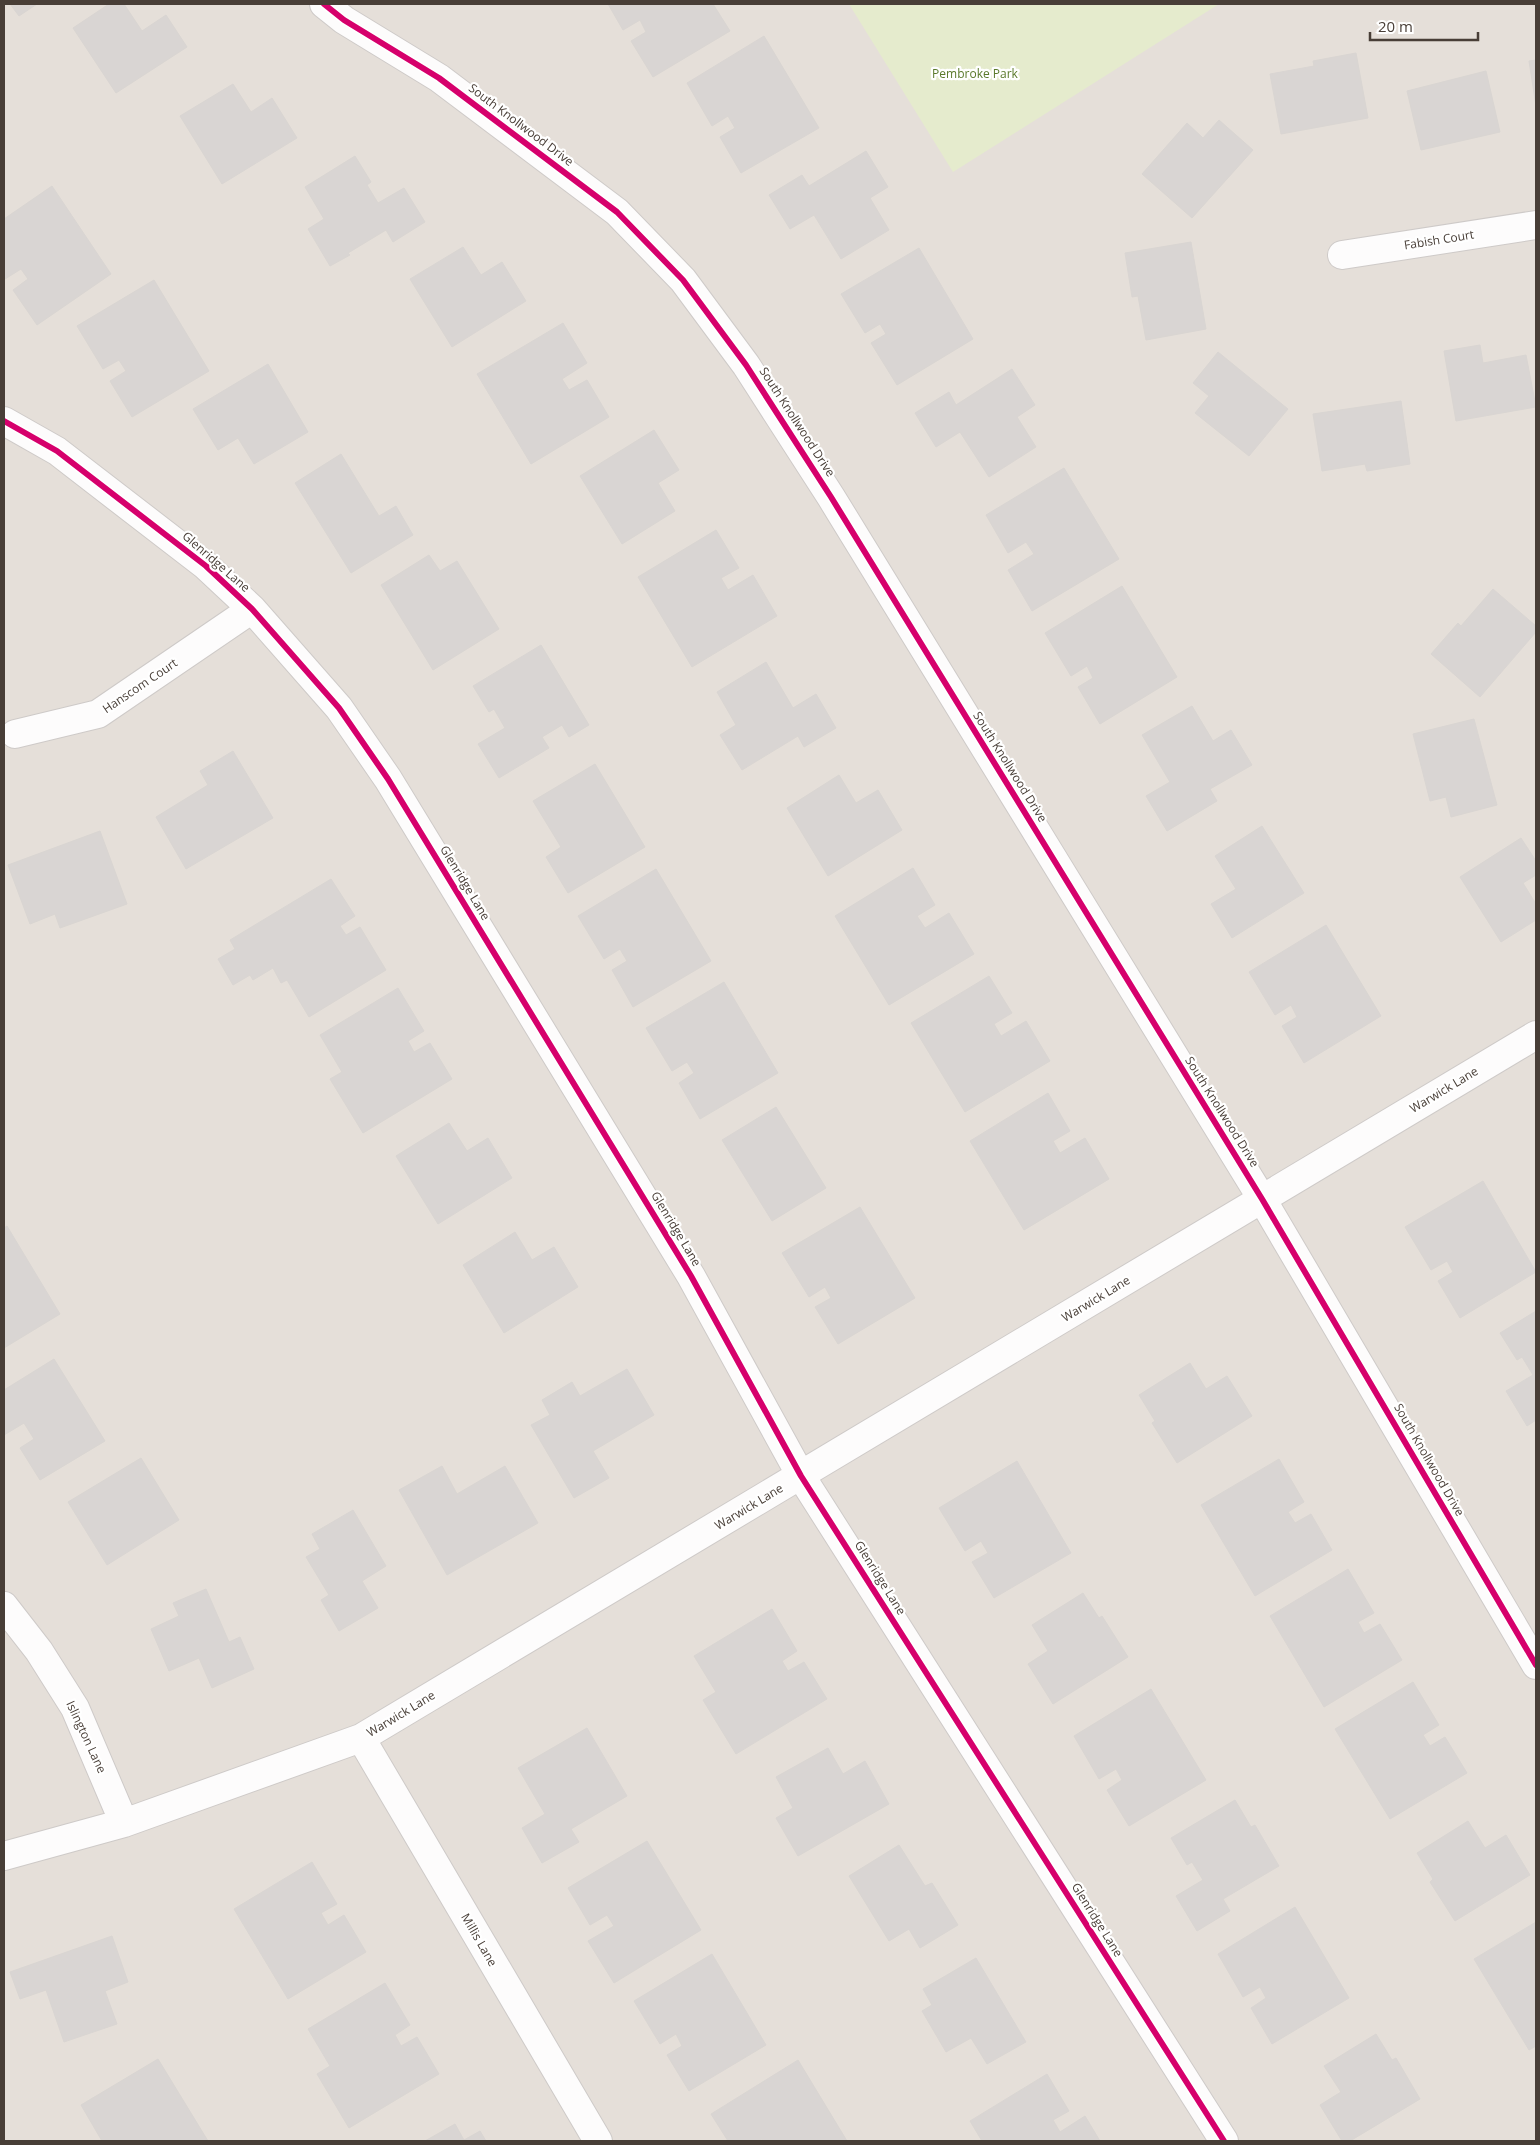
<svg xmlns="http://www.w3.org/2000/svg" width="1540" height="2145" font-family="'Open Sans',sans-serif">
<rect width="100%" height="100%" fill="#f1eeec"/>
<!-- residential -->
<path fill="#e5dfd9" d="M4,4H1536V2141H4Z"/>
<!-- green -->
<path fill="#e5ebcd" d="M849,4H1219L953,172Z"/>
<!-- building -->
<path fill="#d9d5d3" stroke="#d9d5d2" d="M10,4H37L19,16Z
M109,4H124L142,31L166,15L187,47L116,93L73,28Z
M608,4H713L730,31L653,77L631,41L646,32L640,20L623,30Z
M764,36L819,128L741,173L720,137L735,128L728,116L712,126L687,83Z
M1356,53L1368,118L1281,134L1270,74L1314,66L1313,61Z
M1536,60V106L1529,61Z
M1486,71L1500,132L1421,150L1407,91Z
M233,84L251,112L272,98L297,138L222,184L180,116Z
M1219,120L1253,150L1192,218L1142,174L1187,123L1203,138Z
M866,151L888,187L870,198L889,230L841,259L814,215L790,229L769,195L802,175L809,186Z
M355,156L371,182L367,185L378,203L404,188L425,222L393,242L386,230L348,253L350,255L330,266L308,229L324,219L305,187Z
M52,186L111,274L37,325L13,290L28,279L21,269L5,279L4,277V219Z
M1191,242L1206,329L1146,340L1138,296L1132,297L1125,253Z
M463,247L481,275L502,262L526,301L452,347L410,279Z
M919,248L973,339L897,385L871,343L886,334L880,324L865,333L841,294Z
M154,280L209,371L132,417L110,381L126,371L119,360L103,369L77,326Z
M563,323L587,363L562,379L569,390L587,380L609,417L531,464L477,374Z
M1480,345L1483,363L1526,355L1536,407L1456,421L1444,351Z
M1218,352L1288,409L1249,456L1195,413L1209,396L1193,383Z
M268,364L308,432L254,464L238,438L218,450L193,409Z
M1012,369L1035,405L1017,417L1036,447L989,477L960,432L936,447L915,413L949,392L956,405Z
M1401,401L1410,464L1367,471L1365,464L1322,471L1313,414Z
M654,430L679,470L658,483L675,511L622,544L580,476Z
M341,454L379,516L396,506L413,535L351,573L295,483Z
M1064,468L1119,559L1032,611L1008,570L1034,554L1026,542L1008,553L986,515Z
M716,530L739,568L721,578L728,590L753,575L777,616L692,667L638,577Z
M429,555L440,571L457,561L499,629L433,670L381,585Z
M1122,586L1177,677L1100,724L1078,687L1093,678L1087,666L1071,676L1045,633Z
M1493,589L1536,626V632L1480,697L1431,654L1458,623L1461,626Z
M541,645L589,725L569,737L562,725L542,737L549,748L499,778L478,744L505,728L494,709L489,712L473,686Z
M766,662L793,708L816,694L836,728L804,747L798,736L742,770L720,735L736,725L717,692Z
M1192,706L1213,741L1231,730L1252,765L1210,789L1217,801L1167,831L1146,796L1170,782L1142,735Z
M1474,719L1497,805L1451,817L1446,797L1430,801L1413,734Z
M233,751L273,818L186,869L156,817L208,785L200,771Z
M595,764L645,847L568,893L546,857L561,847L533,801Z
M839,775L856,803L878,790L902,830L828,876L787,808Z
M1262,826L1304,893L1232,938L1211,904L1236,889L1215,856Z
M100,831L127,904L60,928L55,914L30,924L8,865Z
M1521,838L1536,861V875L1523,883L1536,904V920L1501,942L1460,877Z
M913,868L935,905L917,916L925,928L949,913L974,954L889,1005L835,916Z
M656,869L711,961L633,1007L612,970L627,961L620,949L604,959L578,916Z
M331,879L355,916L340,926L346,935L360,927L386,970L309,1017L287,980L281,983L273,968L253,980L250,975L233,985L218,959L235,949L230,940Z
M1326,925L1381,1016L1304,1063L1282,1026L1297,1017L1291,1005L1275,1015L1249,972Z
M989,976L1012,1013L994,1024L1001,1036L1026,1021L1050,1061L965,1112L911,1023Z
M724,982L778,1073L700,1119L679,1083L694,1073L687,1062L672,1071L646,1028Z
M398,988L424,1031L408,1041L414,1052L430,1043L452,1079L363,1133L330,1079L342,1072L320,1035Z
M1048,1093L1070,1131L1053,1141L1060,1153L1085,1138L1109,1179L1024,1230L970,1141Z
M776,1107L826,1188L772,1221L722,1140Z
M449,1123L467,1151L488,1138L512,1178L438,1224L396,1156Z
M1483,1181L1536,1272L1460,1318L1438,1281L1453,1272L1447,1261L1431,1270L1405,1227Z
M860,1207L915,1298L838,1344L815,1307L831,1298L825,1287L809,1297L782,1253Z
M7,1226L60,1314L4,1348V1228Z
M515,1232L532,1260L554,1247L578,1287L504,1333L463,1265Z
M1536,1311V1420L1527,1426L1506,1391L1533,1375L1522,1357L1517,1360L1500,1333Z
M54,1359L105,1441L40,1480L20,1448L34,1439L24,1423L4,1435V1390Z
M1190,1363L1206,1389L1227,1376L1252,1416L1177,1463L1152,1423L1155,1421L1139,1395Z
M627,1369L654,1415L593,1451L609,1478L574,1498L531,1425L550,1415L542,1400L572,1382L580,1396Z
M141,1458L179,1520L107,1565L68,1502Z
M1279,1459L1304,1502L1288,1512L1295,1523L1311,1514L1332,1550L1255,1596L1201,1505Z
M1017,1461L1071,1553L994,1598L972,1562L988,1553L981,1541L965,1551L939,1508Z
M442,1466L457,1494L505,1466L538,1523L447,1575L399,1490Z
M353,1510L386,1566L362,1581L378,1608L339,1631L321,1600L329,1595L306,1557L320,1549L312,1534Z
M1348,1569L1374,1613L1358,1622L1364,1633L1380,1624L1402,1660L1324,1707L1270,1616Z
M206,1589L229,1642L240,1637L254,1669L212,1688L199,1658L169,1671L151,1629L179,1616L173,1603Z
M1083,1593L1099,1618L1102,1616L1128,1657L1053,1704L1028,1664L1048,1651L1032,1625Z
M772,1609L797,1651L782,1661L788,1671L804,1662L827,1699L736,1754L703,1700L716,1692L694,1656Z
M1413,1682L1439,1725L1423,1735L1430,1746L1445,1737L1467,1773L1390,1819L1335,1729Z
M1151,1689L1206,1780L1129,1826L1107,1790L1122,1780L1116,1769L1099,1779L1074,1736Z
M587,1728L627,1796L571,1829L579,1842L542,1863L522,1828L545,1814L518,1768Z
M828,1748L843,1774L865,1761L889,1804L798,1856L776,1818L793,1808L776,1777Z
M1235,1800L1251,1827L1255,1825L1279,1866L1223,1899L1230,1911L1197,1931L1176,1896L1203,1880L1192,1862L1187,1865L1171,1838Z
M1468,1821L1485,1848L1506,1835L1530,1875L1455,1921L1430,1882L1433,1879L1417,1853Z
M647,1841L701,1930L614,1983L588,1941L614,1926L607,1915L590,1925L568,1888Z
M899,1845L925,1886L932,1883L958,1925L920,1948L909,1929L889,1941L849,1876Z
M312,1862L337,1904L321,1913L328,1925L344,1915L366,1952L288,1999L234,1909Z
M1295,1907L1349,1998L1272,2044L1251,2008L1266,1998L1260,1987L1243,1997L1218,1954Z
M1536,1922V2046L1529,2050L1474,1959Z
M112,1936L128,1982L105,1991L117,2024L64,2042L46,1990L20,1999L10,1972Z
M712,1954L766,2045L689,2091L667,2055L682,2046L676,2034L660,2044L634,2001Z
M976,1958L1026,2042L987,2064L971,2038L946,2052L922,2011L932,2005L923,1989Z
M385,1983L410,2025L395,2035L401,2046L417,2037L439,2074L349,2128L317,2074L330,2066L308,2029Z
M1376,2034L1392,2060L1396,2058L1420,2099L1350,2141H1342L1320,2105L1341,2092L1324,2066Z
M158,2059L208,2141H102L81,2105Z
M798,2060L847,2141H764L762,2139L758,2141H728L711,2114Z
M1047,2074L1069,2111L1053,2120L1060,2132L1085,2116L1100,2141H982L970,2121Z
M455,2124L464,2140L480,2131L486,2141H425Z"/>
<g fill="none" stroke-linecap="round" stroke-linejoin="round">
<!-- minor casing -->
<g stroke="#cecac8" stroke-width="30">
<path id="minor" d="M1342,255L1536,225
M4,421L57,451L206,566L252,609L339,708L388,779L691,1276L801,1476L1224,2141
M15,734L98,714L252,609
M4,1606L39,1651L75,1708L124,1823
M361,1738L598,2141
M4,1856L124,1823L361,1738L1536,1035"/>
</g>
<!-- tertiary casing -->
<g stroke="#cecac8" stroke-width="30">
<path id="tertiary" d="M324,4L344,20L439,78L617,212L683,280L746,365L831,497L1262,1199L1536,1665"/>
</g>
<!-- minor -->
<use href="#minor" stroke="#fdfcfc" stroke-width="28"/>
<!-- tertiary -->
<use href="#tertiary" stroke="#fdfcfc" stroke-width="28"/>
<!-- cycleway casing -->
<g stroke="#fff" stroke-width="9">
<path id="cycleway" d="M324,4L344,20L439,78L617,212L683,280L746,365L831,497L1262,1199L1536,1665
M4,421L57,451L206,566L252,609L339,708L388,779L691,1276L801,1476L1224,2141"/>
</g>
<!-- cycleway -->
<use href="#cycleway" stroke="#d6006c" stroke-width="6"/>
</g>
<g text-anchor="middle" stroke-width="4.5" stroke-linejoin="round" paint-order="stroke">
<!-- park labels -->
<g font-size="12" fill="#5a792b" stroke="#fff">
<text x="975" y="78">Pembroke Park</text>
</g>
<!-- street labels -->
<g font-size="12" fill="#483e37" stroke="#fff">
<text transform="translate(521 125) rotate(37)" y="4">South Knollwood Drive</text>
<text transform="translate(1439 240) rotate(-9)" y="4">Fabish Court</text>
<text transform="translate(797 422) rotate(57)" y="4">South Knollwood Drive</text>
<text transform="translate(216 562) rotate(41)" y="4">Glenridge Lane</text>
<text transform="translate(140 686) rotate(-34)" y="4">Hanscom Court</text>
<text transform="translate(1010 767) rotate(58)" y="4">South Knollwood Drive</text>
<text transform="translate(465 883) rotate(59)" y="4">Glenridge Lane</text>
<text transform="translate(1444 1090) rotate(-31)" y="4">Warwick Lane</text>
<text transform="translate(1222 1112) rotate(58)" y="4">South Knollwood Drive</text>
<text transform="translate(676 1229) rotate(59)" y="4">Glenridge Lane</text>
<text transform="translate(1096 1299) rotate(-31)" y="4">Warwick Lane</text>
<text transform="translate(1429 1460) rotate(60)" y="4">South Knollwood Drive</text>
<text transform="translate(749 1507) rotate(-31)" y="4">Warwick Lane</text>
<text transform="translate(880 1578) rotate(58)" y="4">Glenridge Lane</text>
<text transform="translate(401 1714) rotate(-31)" y="4">Warwick Lane</text>
<text transform="translate(86 1737) rotate(65)" y="4">Islington Lane</text>
<text transform="translate(1097 1920) rotate(58)" y="4">Glenridge Lane</text>
<text transform="translate(479 1940) rotate(60)" y="4">Millis Lane</text>
</g>
</g>
<!-- border -->
<rect width="1540" height="2145" fill="none" stroke="#483e37" stroke-width="10"/>
<!-- scale -->
<path d="M1370 32v8h108v-8" fill="none" stroke="#483e37" stroke-width="2.5"/>
<text x="1378" y="32" font-size="15" fill="#483e37" stroke="#ffffff" stroke-width="4" paint-order="stroke">20 m</text>
</svg>
